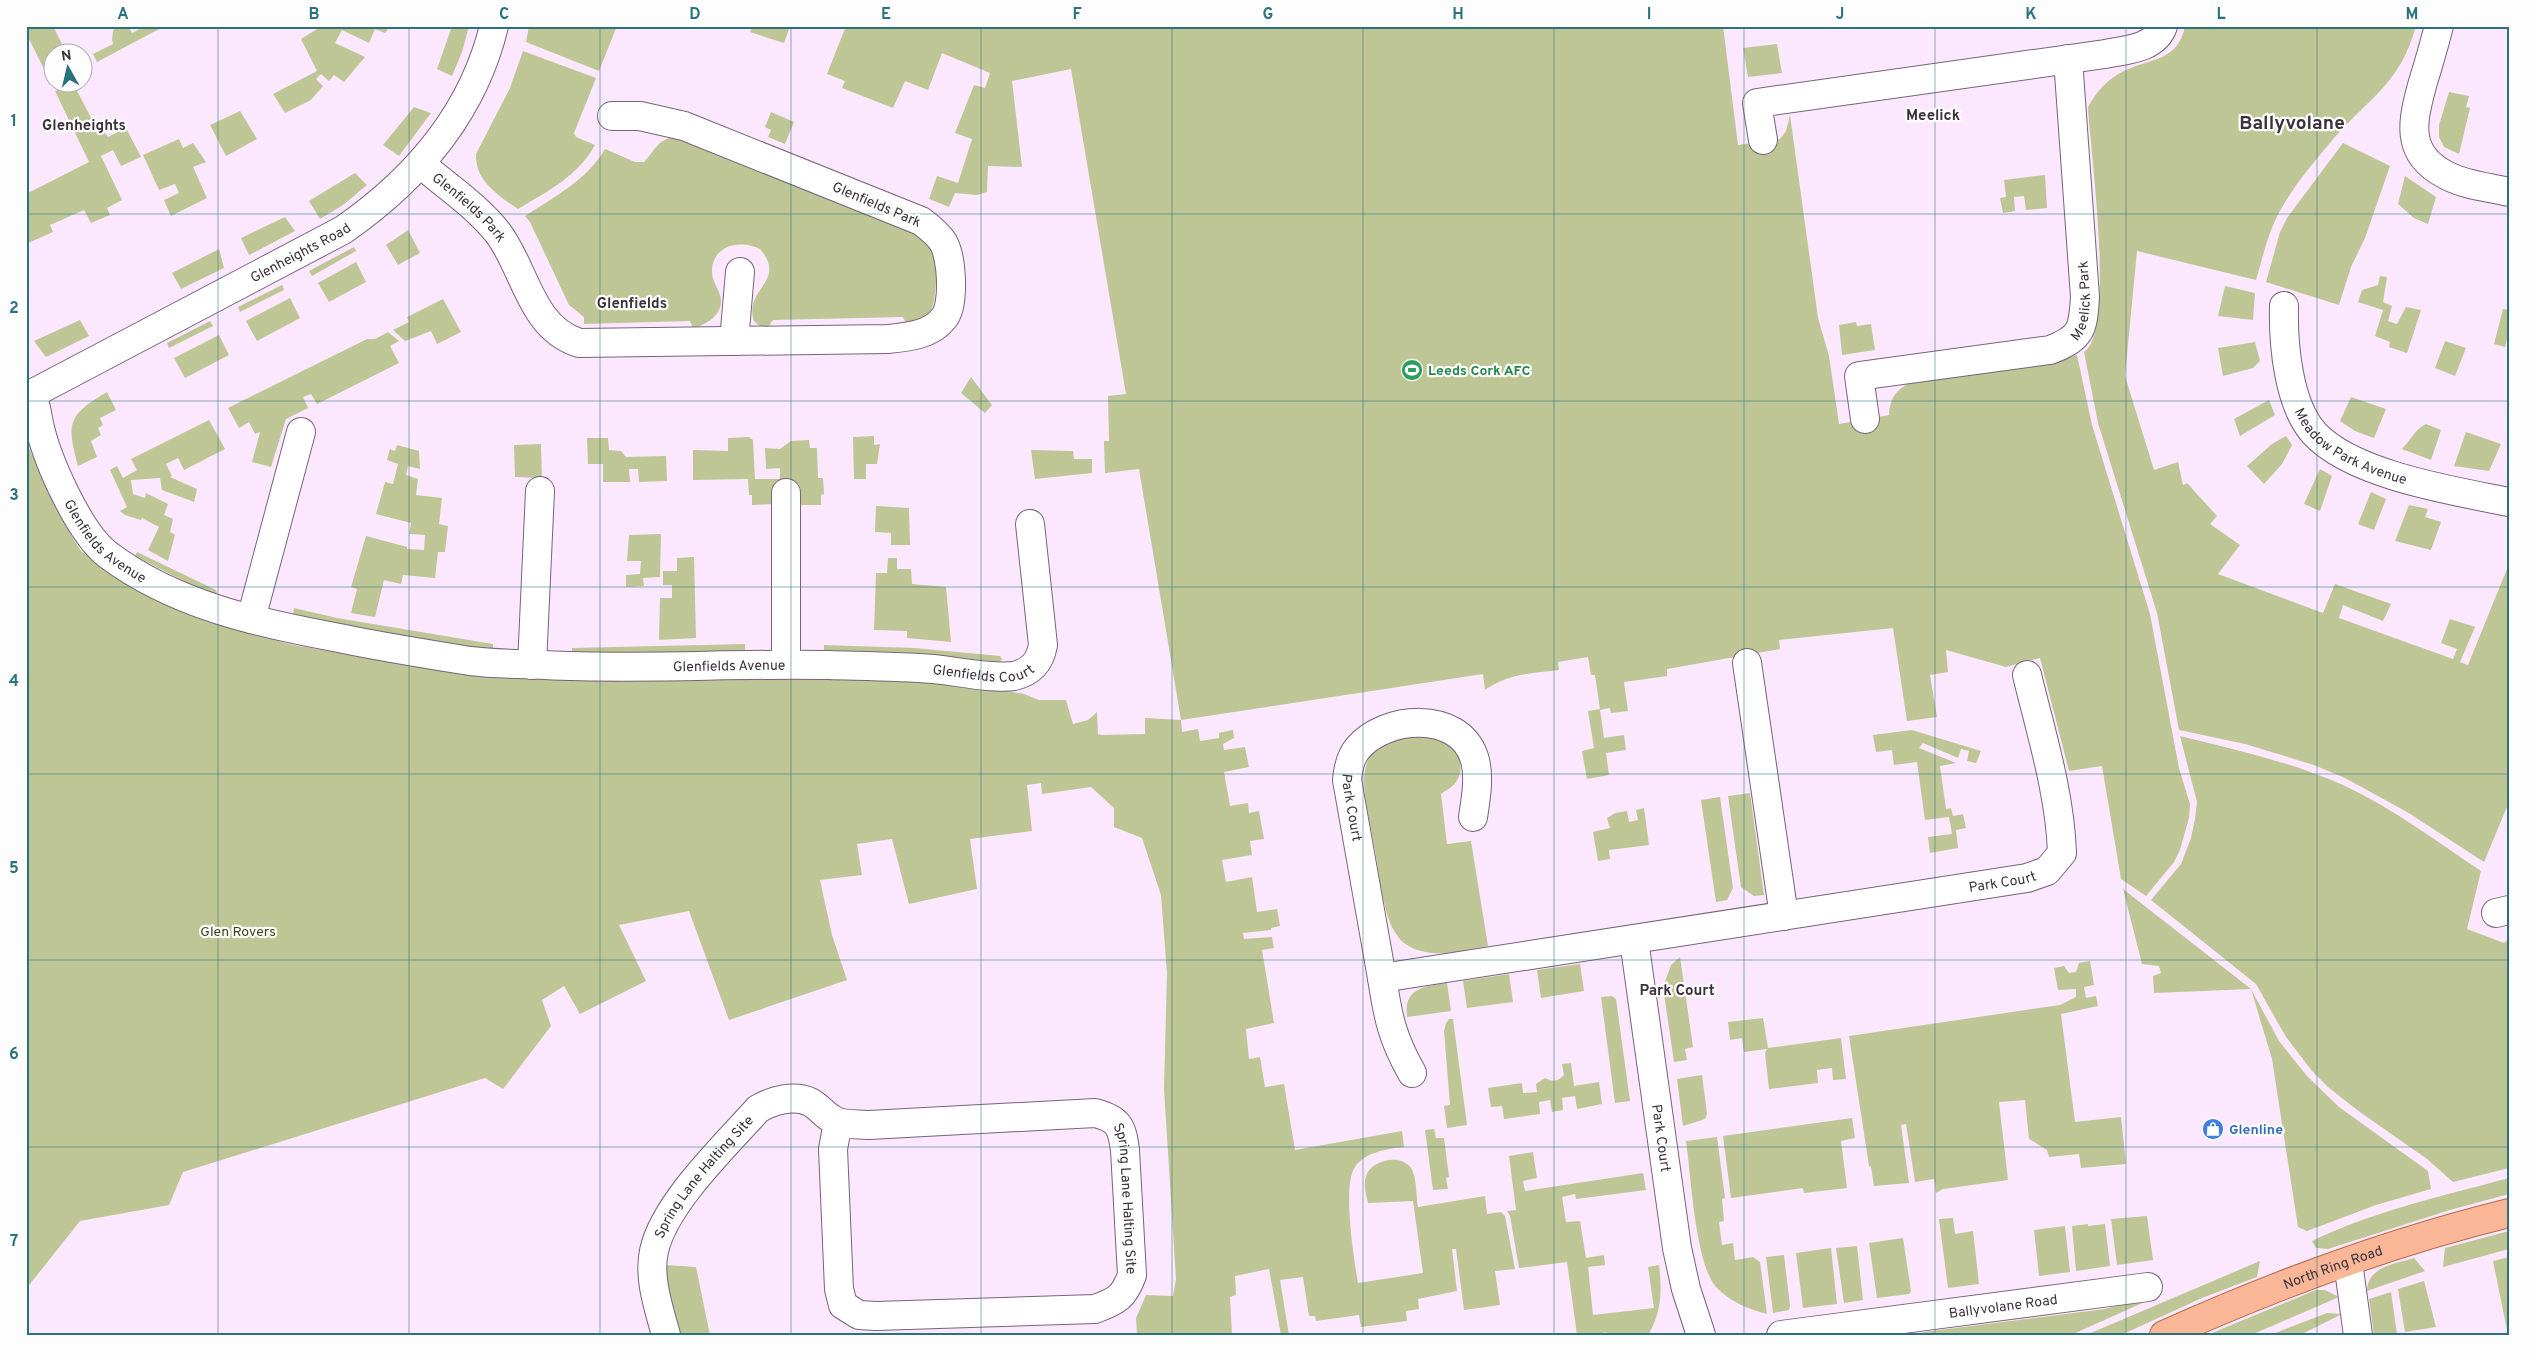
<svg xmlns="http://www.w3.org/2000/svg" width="2535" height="1361" font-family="Overpass,sans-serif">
<rect width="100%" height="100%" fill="#fce8fe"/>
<!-- green -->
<path fill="#bdc694" d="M26,26H53L66,52H52V82L57,83L52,85L26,33Z
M114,26H128L132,33L146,26L163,27L97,62L93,54L113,44L112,39Z
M322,26H390L385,33L375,29L369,43L342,30L335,43L365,57L344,82L334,75L329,81L321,74L316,79L323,86L311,100L285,113L273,94L317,71L301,39Z
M452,26H469L462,52L452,76L437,69Z
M529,26H617L599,71L526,42Z
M753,26H790L784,43L750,32Z
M846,26H1723L1738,145L1780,139L1786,131L1790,115L1818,318L1829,356L1839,424L1889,415C1890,397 1897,389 1913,381L2049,364L2077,355L2092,425L2150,614L2179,768L2190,804L2189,818L2180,850L2174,862L2146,896L2121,879L2102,766L2069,771L2040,658L2006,667L1946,650L1948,672L1930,675L1937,717L1907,721L1893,628L1779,640L1780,649L1667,669V676L1624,682L1628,711L1611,713L1610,708L1600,710L1604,738L1624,735L1626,750L1606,753L1609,775L1587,779L1582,751L1594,748L1588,711L1600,709L1595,675H1591L1588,657L1558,662L1559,670C1533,673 1507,674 1485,690L1483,674L1181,720L1182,732L1198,729L1200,741L1219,738V733L1233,730L1234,738L1223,744L1224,750L1245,747L1249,767L1224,772L1230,806L1248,803L1249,813L1259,811L1264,839L1250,841L1252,855L1222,860L1226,882L1252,877L1257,912L1277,909L1280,926L1271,928V930L1243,933L1244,939L1272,937L1274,948L1262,950L1274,1023L1246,1029L1249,1059L1260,1057L1265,1087L1284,1084L1295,1150L1402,1131L1404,1147C1387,1149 1365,1152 1355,1167C1342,1184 1354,1260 1358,1283L1423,1273L1413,1201L1368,1203C1366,1194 1363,1185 1366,1176C1371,1160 1401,1153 1411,1168C1417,1177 1416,1196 1418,1207L1485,1196L1487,1214L1501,1212L1505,1216L1515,1269L1495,1271L1500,1305L1464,1310L1456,1249H1452L1457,1291L1418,1299L1419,1309L1406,1311L1407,1321L1361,1327L1359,1315L1316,1321L1315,1316H1309L1303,1277L1280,1280L1289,1335H1281L1269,1269L1235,1276L1236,1295L1230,1297L1232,1335H1137L1136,1318L1146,1295L1173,1296L1176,1279L1164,1089L1167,973L1161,895L1142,838L1114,827V808L1091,787L1042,794L1041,783L1027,785L1032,831L970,839L977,889L909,904L892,839L857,844L862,875L820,880L832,935L847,980L729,1020L689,911L619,925L646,981L580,1014L564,986L542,1000L551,1026L503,1089L485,1078L183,1172L169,1205L80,1221L26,1289V442L72,537L81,551L119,578L151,596L211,623L293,645L387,661L541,679L627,681L829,676L964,683L1024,694L1039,700H1066L1073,724L1088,720L1097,712L1098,734L1102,735L1145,734V718L1181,720L1139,469L1105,473L1104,441H1109L1108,396L1126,394L1071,69L1012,81L1022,167L988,166L987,192L977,195L955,193L949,207L929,199L937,176L958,183L972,139L955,133L974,85L985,88L990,73L942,53L928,90L905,81L893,108L842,88L845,81L827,74Z
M2185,26H2416C2400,84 2371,96 2334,138C2315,161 2294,185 2280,211C2268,232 2263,257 2256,280L2137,251L2125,376L2154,470L2178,462L2183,485L2187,483L2217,516L2210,524L2240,545L2218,574L2323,613L2335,584L2391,604L2383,621L2343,605L2339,618L2453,659L2457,649L2441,643L2450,619L2475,627L2460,662L2468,665L2509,564V802L2484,862L2407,812L2345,778L2314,765L2245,744L2179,730L2157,613L2098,423L2084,352C2116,331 2090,149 2088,107C2097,91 2108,78 2126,70C2152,58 2178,61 2185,26Z
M1777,44L1782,73L1748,77L1743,48Z
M523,51L596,78L574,133L576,137L595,145C578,176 548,191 518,209C498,195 475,181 476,154L510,88Z
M73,83L100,135L105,133L108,137L126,128L141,157L121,166L113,150L101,156L122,200L107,208L110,215L91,223L84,210L50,225L53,232L26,244V194L89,162L55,91Z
M2449,92L2469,96L2466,107L2470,108L2459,154L2444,147L2439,137V125Z
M414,107L431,113L399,156L383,145Z
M240,111L257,139L226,156L210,125Z
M771,112L794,122L785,144L768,137L771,130L765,127Z
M673,137L918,232C922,237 931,244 933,250C938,261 937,302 930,312C925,320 915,322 907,325L903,317L773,320L768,327L762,328L754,321C743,288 788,282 760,249C740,239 712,245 712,272C712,283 721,291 721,301C721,317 705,324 693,329L690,321L584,324V317L569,305L530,222L525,216C554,197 587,180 605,149L635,162H644C655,151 656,141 673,137Z
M179,139L183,148L193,143L206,162L193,167L207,198L171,216L164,200L179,193L175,184L159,190L143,155Z
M2343,143L2390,166L2365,238L2351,267L2339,305L2266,282L2280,232L2287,218Z
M355,173L367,185L343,205L320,219L309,201Z
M2045,175L2047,208L2026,210L2024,196L2014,197L2015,211L2003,213L2000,198L2006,197L2004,180Z
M2405,176L2436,197L2428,224L2414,218L2398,204Z
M285,217L295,231L249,255L241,238Z
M408,230L420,253L398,265L386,245Z
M354,247L356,251L312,276L309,271Z
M219,249L224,268L181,289L172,273Z
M356,262L366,282L329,302L318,283Z
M2380,276L2387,277L2383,302L2392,306L2388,321L2397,324L2406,307L2421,310L2407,353L2389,347L2390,342L2375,336L2383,310L2358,302L2362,290L2378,285Z
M282,285L284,290L240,312L238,307Z
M2225,286L2255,293L2253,320L2218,316Z
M290,298L300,318L257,341L246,321Z
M443,299L461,332L437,344L431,331L405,341L393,330L409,322L407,317Z
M2503,309L2509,310V332L2505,347L2494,344Z
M80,320L89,336L46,357L34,341Z
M210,321L213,326L169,348L167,343Z
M1856,322L1857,326L1871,324L1875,350L1842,355L1839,325Z
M388,332L399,341L390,346L399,363L317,404L311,394L303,397L308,408L286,419L271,467L252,462L260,432L255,434L249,422L239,428L228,408L367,339H375Z
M219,335L229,355L185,378L174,358Z
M2445,341L2466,348L2455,376L2435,368Z
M2255,342L2260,361L2253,368L2223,376L2218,348Z
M971,377L992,405L985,413L961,393Z
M107,392L116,410L100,418L103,425L98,428L101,435L91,441L97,457L78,466C66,423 68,415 107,392Z
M2351,397L2386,409L2374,438L2355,431L2340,421Z
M2269,400L2275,415L2240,436L2234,419Z
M209,420L225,449L184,470L178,458L166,464L172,476L170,477L197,489L194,502L162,490L160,478L131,480L133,494L145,498L146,493L168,504L164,515L173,519L170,532L175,535L168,561L148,550L159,527L142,518L141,520L125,515L120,511L127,507L110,470L117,466L123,478L137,470L131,459Z
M2426,424L2441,430L2431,460L2402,449C2410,441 2415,429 2426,424Z
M2466,432L2501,444L2489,471L2454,466Z
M874,436V445L880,444L877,464H866V479H854L853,437Z
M2286,436L2292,445L2282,464L2264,484L2247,466L2272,444Z
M749,437L753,440L755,479H780V468L766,469L765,448L780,449L791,441L809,440L810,448H817L818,478H823L824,494L821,495V505H800L799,484H774V504L752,505V495H749L748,479L693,480V450L728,451V438Z
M587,438H608L609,450L621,451L626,457L666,456L667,481L639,482L638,469H629L630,482H603V464H588Z
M541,444L542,478L515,477L514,445Z
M397,445L419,451L420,469L408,466L406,475L418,479L416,495L442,498L439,524L448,526L445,552H438L435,578L403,575L401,584L384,580L375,617L351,613L357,589L351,587L366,536L407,547V549L424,550L425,535L409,534L411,523L376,514L385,482L393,484L398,464L387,460L390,449L395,451Z
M1031,450L1073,451L1074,459H1092V473L1035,479Z
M2320,469L2332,476L2320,511L2304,504Z
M2371,492L2386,499L2374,530L2358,524Z
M2409,505L2428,509L2425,517L2441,522L2431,550L2395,541Z
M876,506L909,508L910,545H891V533L875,532Z
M661,534L660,577L643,578L644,586L626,587V575L640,574L641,561H627L629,535Z
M137,552L216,590L217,594L213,596L135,556Z
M694,557L696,638L659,640L660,598H672V585H663V571H677V558Z
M888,558H897V569H911L912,584L946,587L951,642L907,638V631L874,630L876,573H887Z
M294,608L337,618L493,644V650L336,625L293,614Z
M745,644V651L679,655L572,656V648Z
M824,645L914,648L1000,656L1002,659L1000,662L914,653L824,651Z
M1912,730L1981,751L1976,763L1967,761L1969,751L1961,749L1958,758L1923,743L1919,748L1956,763L1940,766L1946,809L1951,808L1953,816L1963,814L1966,828L1956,830L1958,848L1930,853L1928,837L1952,834L1949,817L1925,820L1917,762L1894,765L1892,750L1876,752L1873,735Z
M2180,736C2236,750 2292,762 2345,786C2394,809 2436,841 2481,871L2467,929L2504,943L2509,938V1168L2453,1182L2427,1159L2357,1110L2328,1087L2312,1071L2286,1037L2256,984L2151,900L2181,864L2191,838L2195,819L2197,802Z
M1424,737C1430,738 1438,738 1444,741C1458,746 1466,769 1456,782C1453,787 1445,791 1441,794L1447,844L1471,841L1488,946C1459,951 1430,961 1404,943C1399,939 1393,930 1391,925C1382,902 1379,875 1375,850C1371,828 1365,805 1364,783C1364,772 1366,759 1374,751C1386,738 1407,738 1424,737Z
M1750,793L1764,895L1754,896L1741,887L1728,796Z
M1720,797L1733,888L1727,900L1716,902L1701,800Z
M1644,808L1649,845L1609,850L1610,859L1598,861L1593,832L1610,828L1607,818L1615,813L1627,811L1629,822L1638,820L1636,810Z
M2123,889L2251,989L2279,1041L2307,1076L2339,1107L2428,1171L2431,1189L2376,1205L2307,1231L2298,1227L2272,1059L2251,989L2154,993L2153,976L2161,973L2159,966L2142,964Z
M1680,957L1693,1047L1685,1049L1687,1060L1674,1062L1663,987L1671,965Z
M2090,961L2094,985L2084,987L2086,998L2096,996L2098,1006L2061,1014L2075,1122L2121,1117L2126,1164L2081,1168L2079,1154L2049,1157L2047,1150L2029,1139L2025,1100L1999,1102L2008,1180L1943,1189L1936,1193L1934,1179L1915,1182L1906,1124L1901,1125L1909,1183L1874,1186L1871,1167L1869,1166L1849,1036L2060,1005L2076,997V989L2058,990L2054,968L2064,966L2069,973L2076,972L2079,963Z
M1580,964L1584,991L1541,998L1537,970Z
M1509,974L1513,1002L1467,1008L1463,981Z
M1447,983L1451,1011L1407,1017C1403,988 1425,986 1447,983Z
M1612,996L1616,999L1630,1101L1615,1103L1601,997Z
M1763,1018L1768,1048L1841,1038L1846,1079L1833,1080L1832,1068L1817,1070L1818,1083L1769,1089L1765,1053L1767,1049L1744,1052L1742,1038L1730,1040L1728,1022Z
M1449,1019H1453L1467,1125L1447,1128L1444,1106L1450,1105L1444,1031L1446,1023Z
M1571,1063L1574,1086L1599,1082L1602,1104L1577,1109L1575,1096L1562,1098L1563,1110L1552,1112L1550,1100L1539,1102L1540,1114L1504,1119L1502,1106L1491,1107L1488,1088L1522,1083L1523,1093L1537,1092L1536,1084L1545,1078C1553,1082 1558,1082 1564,1075L1562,1064Z
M1702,1075L1707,1114L1705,1119L1683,1126L1677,1079Z
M1852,1118L1855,1138L1841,1141L1847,1188L1804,1193L1803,1188L1731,1198L1723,1136Z
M1434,1129L1436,1138H1444L1449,1177L1446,1178L1448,1189L1433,1190L1425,1130Z
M1717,1137L1725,1198L1722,1199L1724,1221L1719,1222L1722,1245L1733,1243L1735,1260L1753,1257L1760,1262L1767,1314C1748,1309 1730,1302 1716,1287C1695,1263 1691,1175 1686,1141Z
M1533,1152L1537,1178L1523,1181L1525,1191L1643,1173L1646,1190L1576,1199L1575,1194L1562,1197L1566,1222L1580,1221L1586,1258L1604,1255L1605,1265L1588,1267L1593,1315L1654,1308L1648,1267L1659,1265C1662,1292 1662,1311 1648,1335H1607L1606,1332L1597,1335H1577L1567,1262L1519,1268L1510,1216L1507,1211L1516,1210L1509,1156Z
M2509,1178V1194L2450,1210L2328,1249L2316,1248L2312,1241C2374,1211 2442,1196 2509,1178Z
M2147,1216L2153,1260L2117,1265L2111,1219Z
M1953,1218L1955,1234L1973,1231L1979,1284L1948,1288L1939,1219Z
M2088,1224V1226L2105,1224L2110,1266L2076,1271L2072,1226Z
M2065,1226L2070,1272L2039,1276L2034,1230Z
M2509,1231V1249L2443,1267L2445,1248Z
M1903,1238L1911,1291L1909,1294L1877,1298L1869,1243Z
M1857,1246L1863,1300L1844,1303L1836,1248Z
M1831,1248L1837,1304L1803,1308L1796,1253Z
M1784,1255L1790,1306L1789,1310L1773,1313L1766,1257Z
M2509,1257V1335H2508L2493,1261Z
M2414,1258L2425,1271L2367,1291C2368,1266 2395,1264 2414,1258Z
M2260,1261L2257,1277L2202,1298L2121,1335H2086Z
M666,1265L696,1267L710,1335H678L665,1273Z
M2424,1281L2436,1327L2405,1332L2398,1289Z
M2316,1290H2325L2339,1297L2251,1335H2207Z
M2391,1292L2397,1334L2374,1335L2369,1299Z
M2147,1298L2149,1300L2071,1335H1920L1924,1332L2105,1309Z
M2327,1313L2342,1314L2300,1335H2270Z"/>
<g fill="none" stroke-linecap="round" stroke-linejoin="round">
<!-- minor casing -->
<g stroke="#77627a" stroke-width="30">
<g id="minor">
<path d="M2439,26C2434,45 2429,63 2423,82C2413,119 2403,153 2446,175C2464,185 2488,187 2509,192"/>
<path d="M1763,140L1757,103L2105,54C2125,50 2155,49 2163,26"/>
<path id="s1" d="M421,164C446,186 477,206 498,233C526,270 530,327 579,343L888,339C908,337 931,335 944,318C955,304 952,257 943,242C938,234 929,227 921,221L684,126L640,116H612"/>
<path id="s2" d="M2284,306C2283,343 2288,404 2314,433C2352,475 2454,491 2509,502"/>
<path d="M734,341L740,272"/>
<path id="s3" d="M31,394C37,405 37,416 40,428C48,462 79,532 107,554C174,605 258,623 339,638C382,647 426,654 470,661C495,664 520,664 545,665C640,670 734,663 829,665C863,666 898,666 933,669C957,671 990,679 1014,676C1031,672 1040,662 1043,645L1030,524"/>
<path id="s4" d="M26,397L343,230C415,180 473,113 494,26"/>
<path id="s5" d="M1865,419L1859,376L2050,350C2082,338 2083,329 2085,297L2068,59"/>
<path d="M786,493V664"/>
<path d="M251,619L301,432"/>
<path d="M1747,663L1784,916"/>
<path d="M532,665L540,491"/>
<path id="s6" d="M1473,817C1476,798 1480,775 1474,757C1458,710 1385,716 1358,748C1350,757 1348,769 1347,780L1382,978L2027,878L2047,871L2062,853C2060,793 2041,733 2027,675"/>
<path d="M2496,913L2509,910"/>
<path id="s7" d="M1634,940L1677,1248L1686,1289L1701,1335"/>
<path d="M1382,978C1388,1017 1392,1038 1412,1073"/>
<path d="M2348,1262L2358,1335"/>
<path id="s8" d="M666,1335C659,1309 648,1278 654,1251C664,1204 725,1146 758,1109C771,1101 794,1094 810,1102C820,1107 826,1118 838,1122C848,1125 860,1124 869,1125L1095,1113C1119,1119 1122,1127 1125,1150L1132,1275C1124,1297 1117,1301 1095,1309L876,1316L859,1315L843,1305L839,1289L833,1149L838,1122"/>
<path id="s9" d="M1781,1335L2148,1287"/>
</g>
</g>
<!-- major casing -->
<g stroke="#b4694b" stroke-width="30">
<g id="major">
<path id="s10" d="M2164,1335C2275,1285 2391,1242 2509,1213"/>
</g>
</g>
<!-- minor -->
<use href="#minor" stroke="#fff" stroke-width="28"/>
<!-- major -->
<use href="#major" stroke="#f9b798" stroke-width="28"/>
</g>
<!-- grid -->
<path fill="none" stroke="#2b727f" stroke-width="1" stroke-opacity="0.55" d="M218,26V1335M409,26V1335M600,26V1335M791,26V1335M981,26V1335M1172,26V1335M1363,26V1335M1554,26V1335M1744,26V1335M1935,26V1335M2126,26V1335M2317,26V1335M26,214H2509M26,401H2509M26,587H2509M26,774H2509M26,960H2509M26,1147H2509"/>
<!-- icons -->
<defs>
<g id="stadium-disc" transform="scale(1.125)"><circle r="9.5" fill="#2e9e5b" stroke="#fdfdfd"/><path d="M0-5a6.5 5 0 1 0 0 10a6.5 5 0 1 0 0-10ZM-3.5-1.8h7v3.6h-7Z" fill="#fff"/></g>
<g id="shop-disc" transform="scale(1.125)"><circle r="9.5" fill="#3f7fe0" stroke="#fdfdfd"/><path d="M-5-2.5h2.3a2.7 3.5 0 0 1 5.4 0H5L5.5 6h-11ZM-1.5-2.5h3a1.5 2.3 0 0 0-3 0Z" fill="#fff"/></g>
</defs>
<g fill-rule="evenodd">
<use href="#stadium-disc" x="1412" y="370"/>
<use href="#shop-disc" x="2213" y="1129"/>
</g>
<g text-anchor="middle" stroke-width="4.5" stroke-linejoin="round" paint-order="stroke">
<!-- street labels -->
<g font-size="14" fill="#3b323c" stroke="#fdfdfd">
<text transform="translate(877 204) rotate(23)" y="5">Glenfields Park</text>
<text dy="5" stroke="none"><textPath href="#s1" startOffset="65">Glenfields Park</textPath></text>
<text dy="5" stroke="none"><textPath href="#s4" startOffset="310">Glenheights Road</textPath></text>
<text dy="5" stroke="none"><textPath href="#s5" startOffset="302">Meelick Park</textPath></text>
<text dy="5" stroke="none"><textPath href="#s2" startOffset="171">Meadow Park Avenue</textPath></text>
<text dy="5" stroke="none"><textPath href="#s3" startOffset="169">Glenfields Avenue</textPath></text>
<text dy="5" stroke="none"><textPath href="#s3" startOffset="821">Glenfields Avenue</textPath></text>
<text dy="5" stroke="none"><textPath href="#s3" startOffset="1076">Glenfields Court</textPath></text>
<text dy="5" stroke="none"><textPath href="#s6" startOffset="260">Park Court</textPath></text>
<text dy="5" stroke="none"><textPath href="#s6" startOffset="1061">Park Court</textPath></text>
<text dy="5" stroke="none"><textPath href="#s7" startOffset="200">Park Court</textPath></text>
<text dy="5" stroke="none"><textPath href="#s8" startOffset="176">Spring Lane Halting Site</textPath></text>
<text dy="5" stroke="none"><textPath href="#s8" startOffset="711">Spring Lane Halting Site</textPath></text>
<text dy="5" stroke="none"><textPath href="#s10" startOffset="182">North Ring Road</textPath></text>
<text dy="5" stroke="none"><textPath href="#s9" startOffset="224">Ballyvolane Road</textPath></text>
</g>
<!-- leisure labels -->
<g font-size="14" font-weight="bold" fill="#27864d" stroke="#fdfdfd" text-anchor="start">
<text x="1428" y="375">Leeds Cork AFC</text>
</g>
<!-- park labels -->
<g font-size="14" fill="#3d4314" stroke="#fdfdfd">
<text x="238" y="936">Glen Rovers</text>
</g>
<!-- shop labels -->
<g font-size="14" font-weight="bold" fill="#366cbe" stroke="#fdfdfd" text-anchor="start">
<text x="2229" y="1134">Glenline</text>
</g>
<!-- neighbourhood labels -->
<g font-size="15" font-weight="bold" fill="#3b323c" stroke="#fdfdfd">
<text x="1933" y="120">Meelick</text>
<text x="84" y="130">Glenheights</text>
<text x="632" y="308">Glenfields</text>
<text x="1677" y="995">Park Court</text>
</g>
<!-- district labels -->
<g font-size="19" font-weight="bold" fill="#3b323c" stroke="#fdfdfd">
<text x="2292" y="129">Ballyvolane</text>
</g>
</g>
<!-- border -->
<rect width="2535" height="1361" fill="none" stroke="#fdfdfd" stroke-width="55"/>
<!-- north arrow -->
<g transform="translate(68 68) rotate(352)"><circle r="24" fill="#fdfdfd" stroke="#afacb0"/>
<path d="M0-4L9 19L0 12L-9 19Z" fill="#2b727f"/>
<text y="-8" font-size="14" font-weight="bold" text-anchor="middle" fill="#3b323c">N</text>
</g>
<rect x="28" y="28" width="2480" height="1306" fill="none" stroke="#2b727f" stroke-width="2"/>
<g font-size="16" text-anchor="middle" font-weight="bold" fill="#2b727f">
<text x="123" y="19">A</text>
<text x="314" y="19">B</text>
<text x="504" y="19">C</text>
<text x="695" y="19">D</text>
<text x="886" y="19">E</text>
<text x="1077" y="19">F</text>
<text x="1268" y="19">G</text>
<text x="1458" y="19">H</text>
<text x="1649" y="19">I</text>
<text x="1840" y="19">J</text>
<text x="2031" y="19">K</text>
<text x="2221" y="19">L</text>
<text x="2412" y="19">M</text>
<text x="14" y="126">1</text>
<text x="14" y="313">2</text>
<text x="14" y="500">3</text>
<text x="14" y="686">4</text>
<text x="14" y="873">5</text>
<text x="14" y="1059">6</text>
<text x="14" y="1246">7</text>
</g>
</svg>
